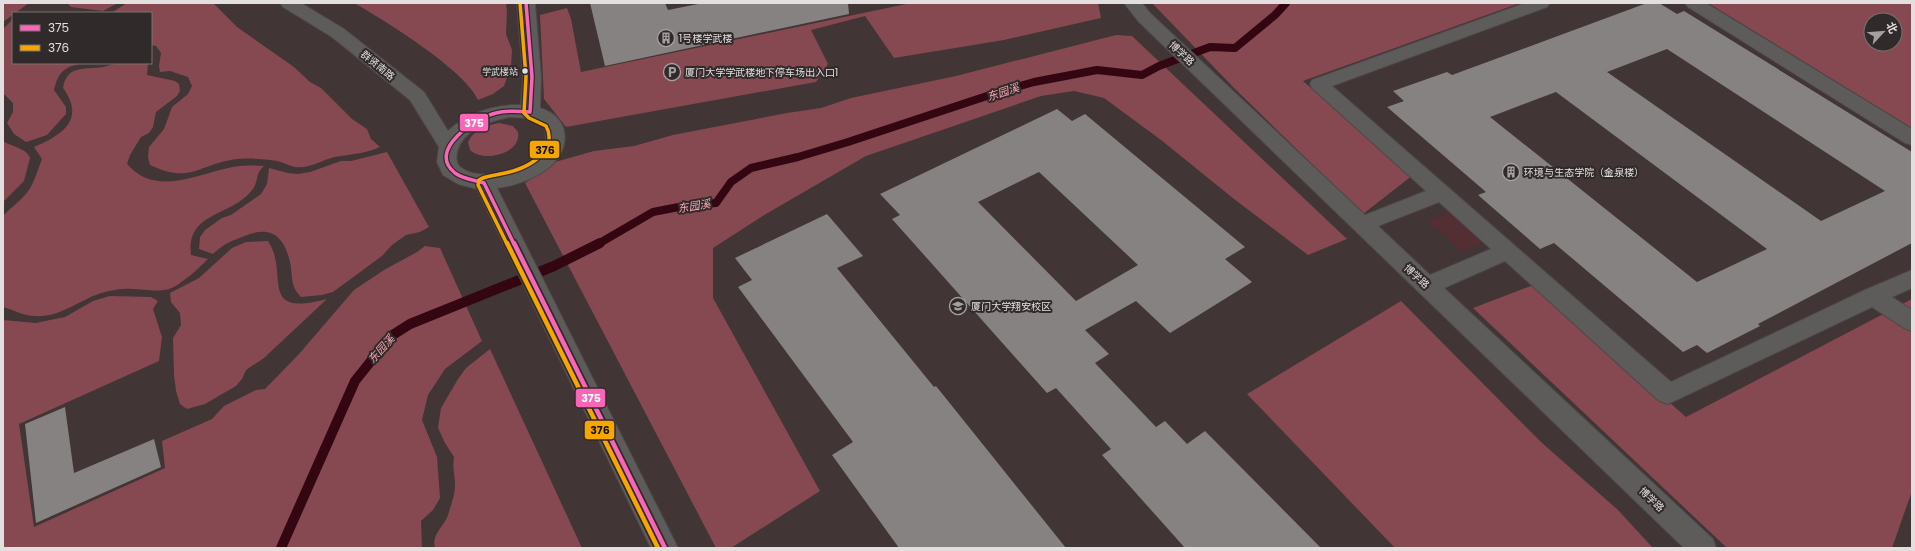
<svg xmlns="http://www.w3.org/2000/svg" width="1915" height="551" font-family="Poppins,'Noto Sans SC',sans-serif">
<rect width="100%" height="100%" fill="#302b2b"/>
<!-- built -->
<path fill="#413535" fill-rule="evenodd" d="M3,3H1912V548H3ZM13,13H151V63H13ZM1871,20H1895V44H1871Z"/>
<!-- green -->
<path fill="#532e33" d="M1449,212L1484,243L1462,252L1427,221Z"/>
<!-- forest -->
<path fill="#864851" fill-rule="evenodd" d="M3,3H29L3,22Z
M67,3H118L103,11L71,7Z
M127,3H213L237,27L294,67L310,82L321,88L352,119L367,129L371,139L380,147C365,154 351,154 335,157C321,160 310,169 295,167C289,166 283,162 277,161C264,159 251,158 238,159C199,163 192,185 150,165L148,157L149,147L164,129L172,107L188,94L192,86L188,77L170,71L160,72L159,66L161,53L156,46L151,45V13H111Z
M354,3H506L507,12L506,34L512,50L511,67L504,86L493,94L478,100C465,70 384,20 354,3Z
M911,3H1098L1101,18L1004,40L894,58L865,16L811,30L828,64L816,82L566,127L544,99L540,15L567,8L571,19L581,72Z
M1152,3H1520L1303,81L1413,175L1363,214L1234,88Z
M1708,3H1912V128ZM1871,20H1895V44H1871Z
M13,19V63H86C67,66 59,69 54,90L66,107V114L47,135L26,142L14,134L7,123L13,112V103L3,93V29Z
M1116,35L1132,36L1347,239L1308,255L1234,199L1161,140L1104,98L1074,91L1041,96L866,156L766,214L713,248V298L820,491L731,548H716L525,183L555,162L594,151L634,146L673,135L787,113L821,108L851,98L956,76Z
M118,63H148L147,75L175,81L179,84L180,91L177,96L156,112L153,127L149,133L141,137L130,155L127,164C154,195 190,177 224,169C237,165 250,165 264,166C255,173 259,182 252,190C232,217 186,211 191,255L208,259C199,268 181,285 169,289C154,293 138,288 123,289C117,289 110,291 105,292C81,298 61,318 35,316C24,316 14,310 3,307V216C10,208 18,203 24,196C34,186 37,171 42,159L34,147C62,135 86,120 63,88C67,64 85,70 103,67C108,66 113,64 118,63Z
M499,123L513,126L518,132C522,154 483,163 470,150L468,142C474,130 486,125 499,123Z
M3,141C10,146 28,149 30,158L24,181L3,202Z
M387,152L429,227L420,232L406,235L392,245L382,256L333,292L322,295L301,297C298,294 295,290 294,287C291,279 292,270 290,262C285,240 274,226 250,234C233,241 227,241 213,254L199,249L200,237L205,230L222,218L231,215L261,194L267,184L269,168L288,173L298,174L310,172L341,161H351Z
M268,241C290,273 256,318 327,299L264,358L246,370L242,379L236,386L205,404L187,409L180,404L176,391L174,375L173,338L181,325L180,313L171,302L170,293L199,278L232,248L246,242Z
M425,246L440,248L482,341L445,369L428,395L422,420L437,457L440,498L433,510L421,521L422,548H3V320L36,323L50,320L65,317L93,301L110,296L151,297L158,301L153,309L162,337L159,361L19,424L34,527L165,468L162,441L212,419L224,406L256,390L265,389L299,354L354,290L384,270L417,252Z
M1536,284L1686,417L1912,299V491L1892,548H1727L1473,308Z
M1401,301L1541,442L1618,510L1653,548H1395L1247,394Z
M490,349L582,548H435C431,534 444,527 448,515C451,505 455,495 455,485C455,475 452,468 454,457L445,443L438,428L441,408L458,379L466,368Z"/>
<g fill="none" stroke-linecap="round" stroke-linejoin="round">
<!-- stream-far1 -->
<path stroke="#330612" stroke-width="8" d="M598,244L653,212L689,205L716,203L731,182L751,168L798,157L848,142L996,93L1034,82L1097,70L1142,75L1159,66L1210,47L1235,48L1275,15L1286,3"/>
<!-- stream -->
<path stroke="#330612" stroke-width="10" d="M281,548L355,381L391,336L410,324L554,266L600,243"/>
</g>
<!-- building -->
<path fill="#868282" fill-rule="evenodd" d="M590,3H665L668,10L703,3H848L849,14L605,66Z
M1647,3H1659L1677,14L1684,11L1912,152V243L1758,324L1760,326L1707,353L1697,345L1683,352L1554,243L1540,249L1478,195L1486,192L1387,107L1404,101L1393,91L1447,72L1452,75ZM1667,49L1885,191L1821,221L1607,72ZM1556,92L1767,249L1697,282L1490,117Z
M1057,109L1072,121L1085,114L1245,247L1225,259L1252,282L1170,333L1136,301L1085,330L1109,354L1095,363L1156,427L1165,421L1187,444L1205,431L1321,548H1185L1102,455L1111,449L1056,388L1047,393L892,219L900,215L880,194ZM1039,172L1138,265L1076,301L978,202Z
M827,214L863,256L837,268L934,387L936,386L1066,548H899L832,455L853,442L738,287L752,280L735,258Z
M65,407L74,473L154,439L161,467L36,523L25,424Z"/>
<g fill="none" stroke-linecap="round" stroke-linejoin="round">
<!-- minor casing -->
<g stroke="#4d4849" stroke-width="2">
<path id="minor" d="M280,3H301L344,29L424,92L448,131C467,113 496,104 521,105L523,77L517,3H535L541,77L540,108C573,118 571,152 546,170C531,180 514,186 497,188L678,548H651L477,189L458,184L443,175L437,162L439,147L410,100L332,37L283,7ZM509,117L529,118L544,127C559,165 484,187 460,167C456,163 456,158 457,152C463,129 488,122 509,117Z
M1124,3H1142L1150,13L1365,215L1426,191L1312,88L1310,84L1312,80L1525,3H1550L1547,7L1332,86L1671,382L1865,290L1912,270V288L1892,297L1912,310V331L1904,328L1872,307L1668,404L1659,401L1505,261L1444,288L1713,539L1716,548H1684L1138,21ZM1439,202L1491,249L1430,275L1378,226Z
M1685,3H1706L1912,129V145L1905,143L1688,7Z"/>
</g>
<!-- minor -->
<use href="#minor" fill="#5e5b5b" fill-rule="evenodd"/>
<!-- bus-1-far1 casing -->
<g stroke="#312a2a" stroke-width="6">
<path id="bus-1-far1" d="M514,244L484,183C474,180 463,179 455,173C426,150 476,118 496,113C507,110 519,111 530,112L532,77L526,3"/>
</g>
<!-- bus-1 casing -->
<g stroke="#312a2a" stroke-width="8">
<path id="bus-1" d="M514,243L665,548"/>
</g>
<!-- bus-2-far1 casing -->
<g stroke="#312a2a" stroke-width="6">
<path id="bus-2-far1" d="M507,244L478,185L479,180C485,176 493,176 500,174C518,171 537,164 547,147C550,140 550,133 546,126L529,118L524,113L526,77L520,3"/>
</g>
<!-- bus-2 casing -->
<g stroke="#312a2a" stroke-width="8">
<path id="bus-2" d="M507,243L658,548"/>
</g>
<!-- bus-1-far1 -->
<use href="#bus-1-far1" stroke="#fa66b7" stroke-width="3.5"/>
<!-- bus-1 -->
<use href="#bus-1" stroke="#fa66b7" stroke-width="4.5"/>
<!-- bus-2-far1 -->
<use href="#bus-2-far1" stroke="#f7a600" stroke-width="3.5"/>
<!-- bus-2 -->
<use href="#bus-2" stroke="#f7a600" stroke-width="4.5"/>
</g>
<!-- icons -->
<defs>
<g id="building-ring" transform="scale(0.9)"><circle r="9.5" fill="#312a2a" stroke="#a5a0a0" stroke-width="1.5"/><path d="M-4-6H4V6H1V3H-1V6H-4ZM-2.5-4.3h1.7v1.8h-1.7ZM.8-4.3h1.7v1.8H.8ZM-2.5-1h1.7V.8h-1.7ZM.8-1h1.7V.8H.8Z" fill="#a5a0a0"/></g>
<g id="parking-ring" transform="scale(0.9)"><circle r="9.5" fill="#312a2a" stroke="#a5a0a0" stroke-width="1.5"/><path d="M-3.5-5.5H1a3.5 3.5 0 0 1 0 7H-1V5.5H-3.5ZM-1-3.4V-.6H.8a1.4 1.4 0 0 0 0-2.8Z" fill="#a5a0a0"/></g>
<g id="university-ring" transform="scale(0.9)"><circle r="9.5" fill="#312a2a" stroke="#a5a0a0" stroke-width="1.5"/><path d="M0-5L7-2L0 1L-7-2ZM-4 1L0 2.5L4 1V4Q0 6-4 4Z" fill="#a5a0a0"/></g>
</defs>
<g fill-rule="evenodd">
<use href="#building-ring" x="666" y="38"/>
<use href="#parking-ring" x="672" y="72"/>
<use href="#building-ring" x="1511" y="172"/>
<use href="#university-ring" x="958" y="306"/>
</g>
<!-- markers -->
<circle fill="#e4dfdf" stroke="#312a2a" stroke-width="1.5" cx="525" cy="71" r="3.5"/>
<g text-anchor="middle" stroke-width="4" stroke-linejoin="round" paint-order="stroke">
<!-- bus labels -->
<g font-size="9" fill="#e4dfdf" stroke="#312a2a" text-anchor="end">
<text x="518" y="75">学武楼站</text>
</g>
<!-- poi labels -->
<g font-size="10" fill="#e4dfdf" stroke="#312a2a" text-anchor="start">
<text x="679" y="42">1号楼学武楼</text>
<text x="685" y="76">厦门大学学武楼地下停车场出入口1</text>
<text x="1524" y="176">环境与生态学院（金泉楼）</text>
<text x="971" y="310">厦门大学翔安校区</text>
</g>
<!-- street labels -->
<g font-size="10" fill="#e4dfdf" stroke="#312a2a">
<text transform="translate(1182 53) rotate(43)" y="4">博学路</text>
<text transform="translate(378 65) rotate(39)" y="4">群贤南路</text>
<text transform="translate(1417 276) rotate(43)" y="4">博学路</text>
<text transform="translate(1652 499) rotate(44)" y="4">博学路</text>
</g>
<!-- water labels -->
<g font-size="11" font-style="italic" fill="#faa5b0" stroke="#312a2a">
<text transform="translate(1003 92) rotate(-18)" y="4">东园溪</text>
<text transform="translate(694 206) rotate(-9)" y="4">东园溪</text>
<text transform="translate(381 349) rotate(-48)" y="4">东园溪</text>
</g>
</g>
<g stroke="#312a2a" stroke-width="1.5">
<rect x="459" y="113" width="30" height="19" rx="4" fill="#fa66b7"/>
<rect x="529" y="140" width="31" height="19" rx="4" fill="#f7a600"/>
<rect x="575" y="388" width="31" height="20" rx="4" fill="#fa66b7"/>
<rect x="584" y="420" width="31" height="20" rx="4" fill="#f7a600"/>
</g>
<g font-size="11" text-anchor="middle" font-weight="bold" fill="#fff">
<text x="474" y="127">375</text>
<text x="591" y="402">375</text>
</g>
<g font-size="11" text-anchor="middle" font-weight="bold" fill="#111">
<text x="545" y="154">376</text>
<text x="600" y="434">376</text>
</g>
<!-- border -->
<rect width="1915" height="551" fill="none" stroke="#e4dfdf" stroke-width="8"/>
<!-- legend -->
<rect x="12" y="12" width="140" height="52" fill="#312a2a" stroke="#797272"/>
<rect x="20" y="25" width="20" height="6" fill="#fa66b7" stroke="#797272"/>
<text x="48" y="32" font-size="12" fill="#e4dfdf">375</text>
<rect x="20" y="45" width="20" height="6" fill="#f7a600" stroke="#797272"/>
<text x="48" y="52" font-size="12" fill="#e4dfdf">376</text>
<!-- north arrow -->
<g transform="translate(1883 32) rotate(64)"><circle r="19" fill="#312a2a" stroke="#797272"/>
<path d="M0-3L7 15L0 10L-7 15Z" fill="#a5a0a0"/>
<text y="-6" font-size="11" font-weight="bold" text-anchor="middle" fill="#e4dfdf">北</text>
</g>
</svg>
